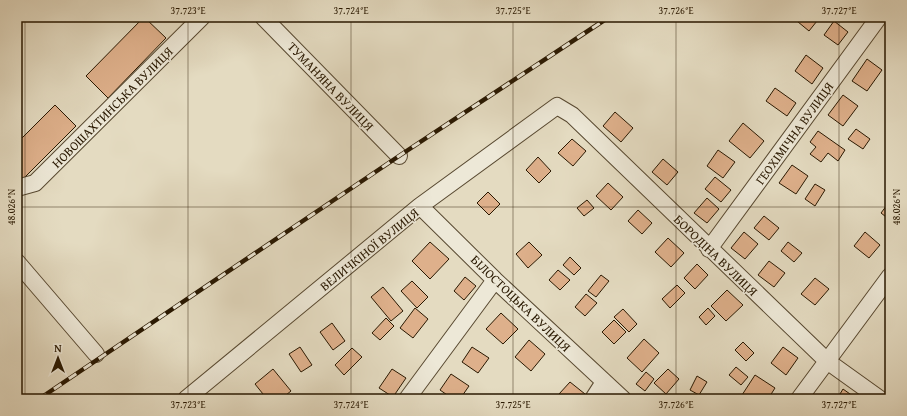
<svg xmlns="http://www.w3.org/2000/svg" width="907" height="416" font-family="'Gentium Book Plus',serif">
<rect width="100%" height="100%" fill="#e4dbc1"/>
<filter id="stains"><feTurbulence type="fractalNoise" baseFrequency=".005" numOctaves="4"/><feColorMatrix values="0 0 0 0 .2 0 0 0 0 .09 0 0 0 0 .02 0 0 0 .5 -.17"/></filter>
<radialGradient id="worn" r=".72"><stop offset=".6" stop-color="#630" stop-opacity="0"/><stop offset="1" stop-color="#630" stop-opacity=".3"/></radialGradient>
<!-- building -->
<path fill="#deb08b" stroke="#291801" d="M144,17L166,38L108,98L86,76Z
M792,17H811L817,21L809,31Z
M834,21L848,32L838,45L824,35Z
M806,55L823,68L812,84L795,71Z
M867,59L882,70L867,91L852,81Z
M775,88L796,103L787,116L766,101Z
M843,95L858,106L843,126L828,115Z
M55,105L76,126L17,185V143Z
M615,112L633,128L621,142L603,126Z
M743,123L764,141L750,158L729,141Z
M856,129L870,139L863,149L848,139Z
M818,131L845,150L838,161L828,153L821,162L810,154L816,147L810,142Z
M572,139L586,151L573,166L558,153Z
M718,150L735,162L723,178L707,166Z
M538,157L551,171L539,183L526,170Z
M663,159L678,172L667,185L652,172Z
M792,165L808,176L796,194L779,183Z
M715,177L731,190L721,202L705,189Z
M608,183L623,197L611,210L596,196Z
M815,184L825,190L815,206L805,199Z
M488,192L500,204L489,215L477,203Z
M707,198L719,209L707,223L694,213Z
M587,200L594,208L584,216L577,208Z
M890,201V220L881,213Z
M638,210L652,223L642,234L628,221Z
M764,216L779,228L769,240L754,228Z
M744,232L758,244L745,259L731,248Z
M865,232L880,245L869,258L854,246Z
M668,238L684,253L671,267L655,252Z
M430,242L449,259L430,279L412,261Z
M529,242L542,255L528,268L516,254Z
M788,242L802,253L794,262L781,251Z
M570,257L581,268L574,275L563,265Z
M769,261L785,273L774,287L758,275Z
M697,264L708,275L695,289L684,278Z
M558,270L570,280L560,290L549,280Z
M601,275L609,281L596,297L588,291Z
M465,277L476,286L464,300L454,291Z
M815,278L829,289L815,305L801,294Z
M412,281L428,297L417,308L401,291Z
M677,285L685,293L670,308L662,299Z
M383,287L403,311L391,321L371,297Z
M727,290L743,305L726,321L711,306Z
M586,294L597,303L585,316L575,307Z
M415,308L428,319L413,338L400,328Z
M708,308L715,316L706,325L699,317Z
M623,309L637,324L629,332L614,317Z
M501,313L518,329L503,344L486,329Z
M386,318L394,326L380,340L372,333Z
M614,320L626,332L614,344L602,332Z
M332,323L345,341L333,350L320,332Z
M644,339L659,353L642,372L627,358Z
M529,340L545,354L531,371L515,357Z
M743,342L754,353L746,361L735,350Z
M300,347L312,365L301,372L289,354Z
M472,347L489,358L478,373L462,362Z
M783,347L798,358L786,375L771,363Z
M352,348L362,357L344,375L335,365Z
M736,367L748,377L741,385L729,375Z
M273,369L291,391L281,399H267L255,384Z
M392,369L406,378L393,397L379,388Z
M668,369L679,379L666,394L654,383Z
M646,372L654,379L645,391L636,384Z
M451,374L469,386L460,399H453L440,390Z
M755,375L775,388L768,399H747L742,395Z
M697,376L707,382L699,395L690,390Z
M570,382L585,394L581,399H564L559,394Z
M843,389L857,399H837Z"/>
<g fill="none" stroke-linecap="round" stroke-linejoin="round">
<!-- minor casing -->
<g stroke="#584931" stroke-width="18">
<path id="minor" d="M263,17L399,156
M17,188L35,183L202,17
M420,206L495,280L623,399
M709,249L879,17
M17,262L96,354
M186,399L420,206L557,106L572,115L827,361L880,399
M407,399L495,280
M593,399L604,382
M799,399L890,276"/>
</g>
<!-- minor -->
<use href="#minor" stroke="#ede8d7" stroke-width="16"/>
<!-- rail casing -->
<g stroke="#291801" stroke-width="4.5">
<path id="rail" d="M39,399L399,156L609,17"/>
</g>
<!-- rail -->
<use href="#rail" stroke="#ede8d7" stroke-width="3" stroke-dasharray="9" stroke-linecap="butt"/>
</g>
<!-- ticks -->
<path fill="none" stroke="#291801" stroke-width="1" stroke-opacity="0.45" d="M25,17V399M188,17V399M351,17V399M513,17V399M676,17V399M839,17V399M17,207H890"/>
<g text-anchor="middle" stroke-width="3" stroke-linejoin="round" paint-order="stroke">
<!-- street labels -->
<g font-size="13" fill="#291801" stroke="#ede8d7">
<text transform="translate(331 86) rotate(46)" y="5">ТУМАНЯНА ВУЛИЦЯ</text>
<text transform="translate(112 107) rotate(-45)" y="5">НОВОШАХТИНСЬКА ВУЛИЦЯ</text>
<text transform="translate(794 133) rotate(-54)" y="5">ГЕОХІМІЧНА ВУЛИЦЯ</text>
<text transform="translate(369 249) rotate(-39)" y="5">ВЕЛИЧКІНОЇ ВУЛИЦЯ</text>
<text transform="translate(716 255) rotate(44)" y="5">БОРОДІНА ВУЛИЦЯ</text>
<text transform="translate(521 303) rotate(44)" y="5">БІЛОСТОЦЬКА ВУЛИЦЯ</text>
</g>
</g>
<!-- margin -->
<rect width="907" height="416" fill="none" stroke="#e4dbc1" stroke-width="44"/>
<!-- north arrow -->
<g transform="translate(58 358)" stroke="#ede8d7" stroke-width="3" paint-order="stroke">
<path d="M0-3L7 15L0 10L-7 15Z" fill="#291801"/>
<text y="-6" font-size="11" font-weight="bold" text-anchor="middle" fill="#291801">N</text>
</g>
<rect x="22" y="22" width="863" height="372" fill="none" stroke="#291801" stroke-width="1.5"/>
<g font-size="10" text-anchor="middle" fill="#291801">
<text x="188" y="14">37.723°E</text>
<text x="351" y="14">37.724°E</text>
<text x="513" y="14">37.725°E</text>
<text x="676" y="14">37.726°E</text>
<text x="839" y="14">37.727°E</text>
<text transform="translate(11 207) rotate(-90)" y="4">48.026°N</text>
<text transform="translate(896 207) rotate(-90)" y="4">48.026°N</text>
<text x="188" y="408">37.723°E</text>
<text x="351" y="408">37.724°E</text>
<text x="513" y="408">37.725°E</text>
<text x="676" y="408">37.726°E</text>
<text x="839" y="408">37.727°E</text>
</g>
<rect width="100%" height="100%" filter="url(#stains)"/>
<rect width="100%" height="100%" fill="url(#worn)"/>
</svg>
